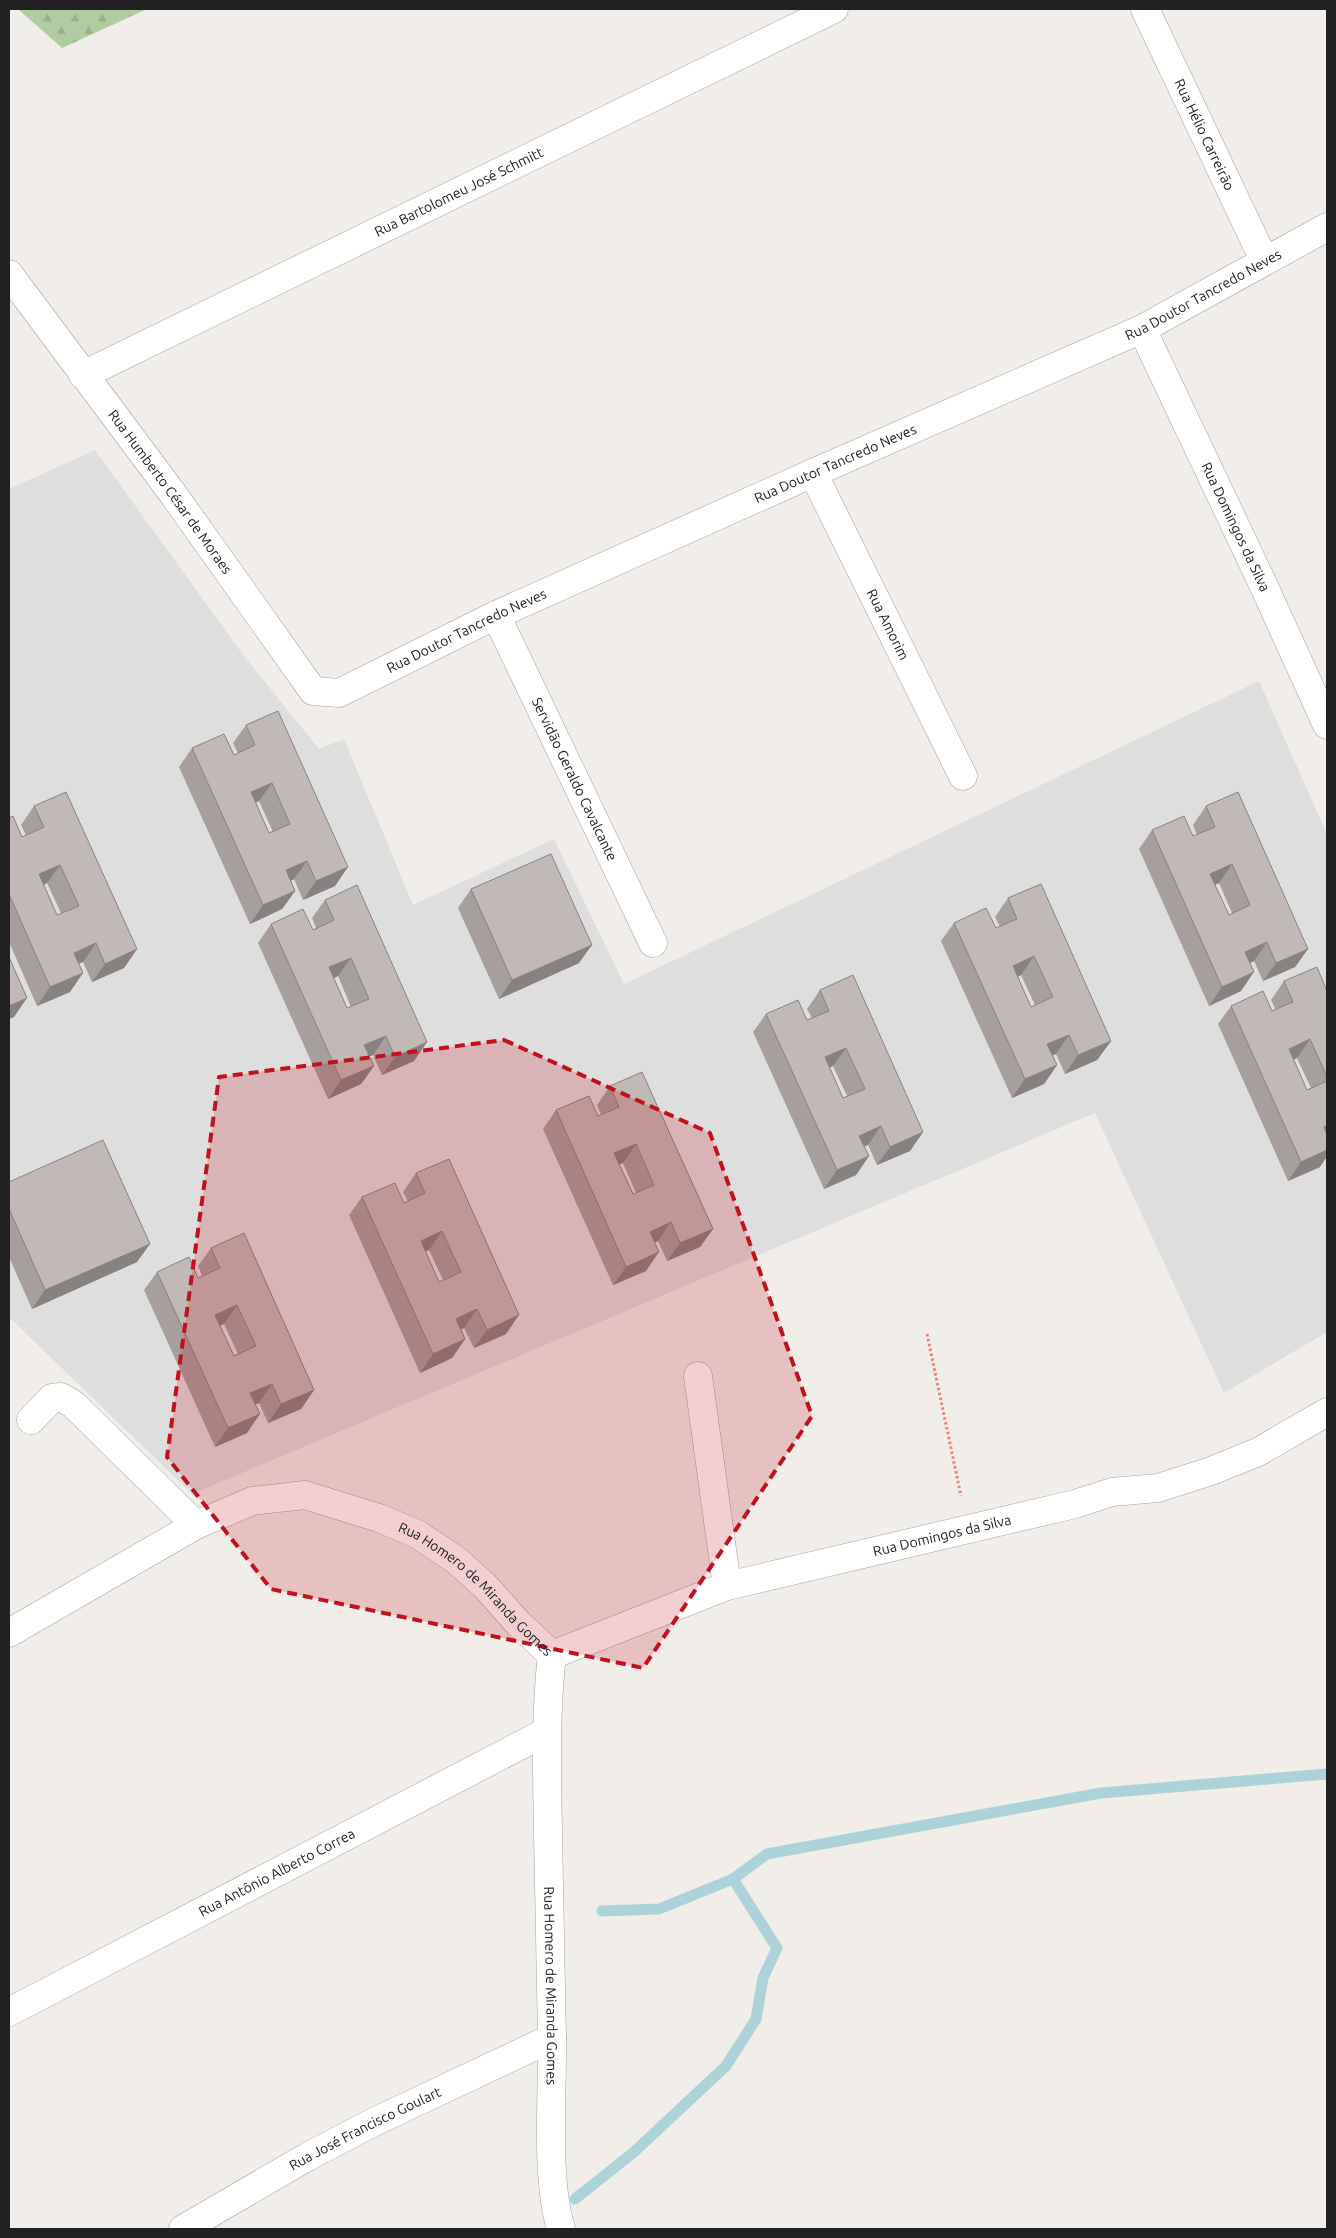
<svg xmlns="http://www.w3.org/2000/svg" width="1336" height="2238" font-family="Ubuntu,sans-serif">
<defs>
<pattern id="forest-firs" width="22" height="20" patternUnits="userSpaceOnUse" patternTransform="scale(1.25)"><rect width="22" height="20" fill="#b1cca1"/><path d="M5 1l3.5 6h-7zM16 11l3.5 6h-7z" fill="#98af8a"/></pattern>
</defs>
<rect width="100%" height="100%" fill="#f1ede9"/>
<!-- residential -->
<path fill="#dfdede" d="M95,450L244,656L319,749L344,739L413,905L554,839L624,984L1259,681L1327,834V1332L1224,1393L1095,1113L192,1494L9,1317V489Z"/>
<!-- forest -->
<path fill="url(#forest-firs)" d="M18,9H147L62,48Z"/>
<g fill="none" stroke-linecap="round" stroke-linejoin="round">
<!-- stream -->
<path stroke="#add3da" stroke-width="11" d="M602,1911L659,1909L733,1879L767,1854L1101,1793L1327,1774
M575,2199L634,2152L726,2066L756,2019L763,1978L777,1948L733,1879"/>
<!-- minor casing -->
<g stroke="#a2a2a2" stroke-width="29">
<g id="minor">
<path id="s1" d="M1145,9L1264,260"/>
<path id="s2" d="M9,274L173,494L313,691L339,693L496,615L813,473L1142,329L1327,227"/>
<path id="s3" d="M1142,329L1262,582L1327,725"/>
<path id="s4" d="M83,375L834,9"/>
<path id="s5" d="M813,473L963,776"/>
<path id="s6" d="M496,615L653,943"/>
<path d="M698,1376L727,1586"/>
<path d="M31,1420L52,1398L61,1397L73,1404L196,1525"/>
<path id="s7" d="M9,1633L196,1525L252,1501L305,1495L379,1518L417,1534L456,1560L484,1585L518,1623L552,1655C545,1715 547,1773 548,1833C549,1901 551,1969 552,2037C553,2094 545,2176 561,2229"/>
<path id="s8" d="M552,1655L727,1586L1075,1504L1112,1492L1158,1488L1211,1471L1258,1452L1327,1412"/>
<path id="s9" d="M9,2012L546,1732"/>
<path id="s10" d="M183,2229L307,2157L372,2123L552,2038"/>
</g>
</g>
<!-- path -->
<path stroke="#ef7f7b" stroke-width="3" stroke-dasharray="2.5 2.5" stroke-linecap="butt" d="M927,1334L961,1496"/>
<!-- minor -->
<use href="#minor" stroke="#fff" stroke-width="28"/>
</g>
<!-- wall -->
<path fill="#a69f9c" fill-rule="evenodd" d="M246,725L335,886L303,900L294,879L291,881L295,891L282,909L250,924L179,767L192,748L234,755L238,753L233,743ZM259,801L273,832L269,833L255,803Z
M34,806L137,949L124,968L92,982L83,962L79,963L70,992L37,1006L9,942V818L22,837L26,835L21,825ZM47,883L61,913L57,915L44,885Z
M1206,806L1308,949L1295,967L1263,981L1254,961L1250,963L1241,991L1209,1006L1139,849L1152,830L1193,836L1197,835L1193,825ZM1219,883L1232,913L1229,915L1215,885Z
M471,889L579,963L499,999L458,908Z
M1008,898L1111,1041L1097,1060L1065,1074L1056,1054L1052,1055L1057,1065L1044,1084L1012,1098L941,941L954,923L996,928L1000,927L995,917ZM1021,975L1035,1005L1031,1007L1018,977Z
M325,900L427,1042L414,1061L382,1075L373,1055L369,1056L374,1066L361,1084L328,1099L258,943L271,924L313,930L316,928L312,918ZM338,976L351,1007L347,1008L334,978Z
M1284,981L1327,991V1156L1320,1167L1288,1181L1218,1024L1231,1006L1272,1011L1276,1010L1271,1000ZM1297,1058L1311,1088L1307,1090L1293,1060Z
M820,990L923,1132L910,1151L877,1165L868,1145L864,1146L869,1156L856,1175L824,1189L753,1032L766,1014L807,1020L812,1018L807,1009ZM833,1066L847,1096L843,1098L829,1068Z
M610,1086L713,1229L700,1247L667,1261L658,1241L654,1243L646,1271L613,1285L543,1129L556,1110L598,1116L601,1115L597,1105ZM623,1163L636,1193L633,1194L619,1164Z
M416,1173L506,1334L474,1348L464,1328L461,1329L465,1339L452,1358L420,1373L349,1215L362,1197L404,1203L408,1201L403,1192ZM429,1250L443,1280L439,1282L425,1251Z
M9,1182L137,1262L32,1309L9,1257Z
M211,1248L314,1390L301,1409L268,1423L259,1403L255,1404L247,1433L215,1447L144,1290L157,1272L198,1278L202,1276L198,1266ZM224,1324L238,1354L234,1356L220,1326Z"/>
<!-- shaded-wall -->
<path fill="#87827f" d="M272,783L259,801L238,811L251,792Z
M307,861L294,879L273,889L286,870Z
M1232,864L1219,883L1197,893L1210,874Z
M60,865L47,883L26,893L39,874Z
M348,867L335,886L303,900L316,881Z
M295,891L282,909L250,924L263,905Z
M1267,942L1254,961L1232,971L1245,952Z
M96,943L83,962L61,971L74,953Z
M592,945L579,963L499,999L512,980Z
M137,949L124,968L92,982L105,964Z
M1308,949L1295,967L1263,981L1276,963Z
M1034,956L1021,975L1000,985L1013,966Z
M351,958L338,976L316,986L329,967Z
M1254,972L1241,991L1209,1006L1222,987Z
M83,973L70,992L37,1006L50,987Z
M27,998L14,1017L9,1019V1006Z
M1069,1035L1056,1054L1034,1063L1047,1044Z
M386,1036L373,1055L351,1064L364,1045Z
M1310,1039L1297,1058L1276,1068L1289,1049Z
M1111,1041L1097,1060L1065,1074L1078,1055Z
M427,1042L414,1061L382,1075L395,1057Z
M846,1048L833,1066L812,1076L825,1057Z
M1057,1065L1044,1084L1012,1098L1025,1079Z
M374,1066L361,1084L328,1099L341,1080Z
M1327,1125V1139L1324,1127Z
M881,1126L868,1145L846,1154L859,1136Z
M923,1132L910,1151L877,1165L890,1147Z
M636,1144L623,1163L601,1172L614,1153Z
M1327,1150V1156L1320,1167L1288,1181L1301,1162Z
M869,1156L856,1175L824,1189L837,1170Z
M671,1222L658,1241L637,1251L650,1232Z
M713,1229L700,1247L667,1261L680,1243Z
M442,1231L429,1250L408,1259L421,1241Z
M150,1244L137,1262L32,1309L45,1290Z
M659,1252L646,1271L613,1285L626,1267Z
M237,1305L224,1324L202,1334L215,1315Z
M477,1309L464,1328L443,1337L456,1319Z
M519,1315L506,1334L474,1348L487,1330Z
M465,1339L452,1358L420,1373L433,1354Z
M272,1384L259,1403L237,1412L250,1393Z
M314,1390L301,1409L268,1423L281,1404Z
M260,1414L247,1433L215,1447L228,1428Z"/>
<!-- building -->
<path fill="#c1b9b5" stroke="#87827f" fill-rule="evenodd" d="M278,711L348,867L316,881L307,861L286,870L295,891L263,905L192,748L224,734L234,755L255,745L246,725ZM272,783L290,824L269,833L251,792Z
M66,792L137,949L105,964L96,943L74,953L83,973L50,987L9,894V818L13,816L22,837L44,827L34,806ZM60,865L79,906L57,915L39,874Z
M1238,792L1308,949L1276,963L1267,942L1245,952L1254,972L1222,987L1152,830L1184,816L1193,836L1215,827L1206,806ZM1232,864L1250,905L1229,915L1210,874Z
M551,854L592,945L512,980L471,889Z
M1041,884L1111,1041L1078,1055L1069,1035L1047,1044L1057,1065L1025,1079L954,923L986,908L996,928L1017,919L1008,898ZM1034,956L1053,997L1031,1007L1013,966Z
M357,885L427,1042L395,1057L386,1036L364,1045L374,1066L341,1080L271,924L303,909L313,930L334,920L325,900ZM351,958L369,999L347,1008L329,967Z
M9,957L27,998L9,1006Z
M1317,967L1327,991V1077L1310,1039L1289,1049L1307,1090L1327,1081V1125L1324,1127L1327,1135V1150L1301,1162L1231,1006L1263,991L1272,1011L1293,1002L1284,981Z
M853,975L923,1132L890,1147L881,1126L859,1136L869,1156L837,1170L766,1014L798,1000L807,1020L829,1011L820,990ZM846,1048L865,1089L843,1098L825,1057Z
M642,1072L713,1229L680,1243L671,1222L650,1232L659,1252L626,1267L556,1110L589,1096L598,1116L619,1107L610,1086ZM636,1144L654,1185L633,1194L614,1153Z
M103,1140L150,1244L45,1290L9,1209V1182Z
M449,1159L519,1315L487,1330L477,1309L456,1319L465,1339L433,1354L362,1197L395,1183L404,1203L425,1193L416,1173ZM442,1231L461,1272L439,1282L421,1241Z
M244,1233L314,1390L281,1404L272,1384L250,1393L260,1414L228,1428L157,1272L189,1257L198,1278L220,1268L211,1248ZM237,1305L256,1346L234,1356L215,1315Z"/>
<!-- marked area -->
<path fill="#c2101c" fill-opacity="0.2" stroke="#c2101c" stroke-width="4" stroke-dasharray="10 6" stroke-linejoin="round" d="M504,1040L710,1133L812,1416L643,1668L271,1589L167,1457L219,1077Z"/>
<g text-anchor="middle" stroke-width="5" stroke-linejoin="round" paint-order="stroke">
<!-- street labels -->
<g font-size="14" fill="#212121" stroke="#fff">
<text dy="5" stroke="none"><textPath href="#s1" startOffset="139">Rua Hélio Carreirão</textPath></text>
<text dy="5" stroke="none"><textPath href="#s4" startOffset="418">Rua Bartolomeu José Schmitt</textPath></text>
<text dy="5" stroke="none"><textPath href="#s2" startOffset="1494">Rua Doutor Tancredo Neves</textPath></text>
<text dy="5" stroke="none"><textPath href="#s2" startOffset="1089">Rua Doutor Tancredo Neves</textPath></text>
<text dy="5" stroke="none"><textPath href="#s2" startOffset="271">Rua Humberto César de Moraes</textPath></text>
<text dy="5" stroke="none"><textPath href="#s3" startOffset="219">Rua Domingos da Silva</textPath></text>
<text dy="5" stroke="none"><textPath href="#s5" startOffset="169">Rua Amorim</textPath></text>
<text dy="5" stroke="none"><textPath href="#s2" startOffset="684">Rua Doutor Tancredo Neves</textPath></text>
<text dy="5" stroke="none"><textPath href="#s6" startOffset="182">Servidão Geraldo Cavalcante</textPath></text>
<text dy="5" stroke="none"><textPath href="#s8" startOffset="409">Rua Domingos da Silva</textPath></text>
<text dy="5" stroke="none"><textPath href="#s7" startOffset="529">Rua Homero de Miranda Gomes</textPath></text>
<text dy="5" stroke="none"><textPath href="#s9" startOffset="302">Rua Antônio Alberto Correa</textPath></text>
<text dy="5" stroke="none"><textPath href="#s7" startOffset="962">Rua Homero de Miranda Gomes</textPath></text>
<text dy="5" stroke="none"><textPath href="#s10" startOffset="208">Rua José Francisco Goulart</textPath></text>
</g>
</g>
<!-- border -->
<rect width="1336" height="2238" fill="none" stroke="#212121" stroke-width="20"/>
</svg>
